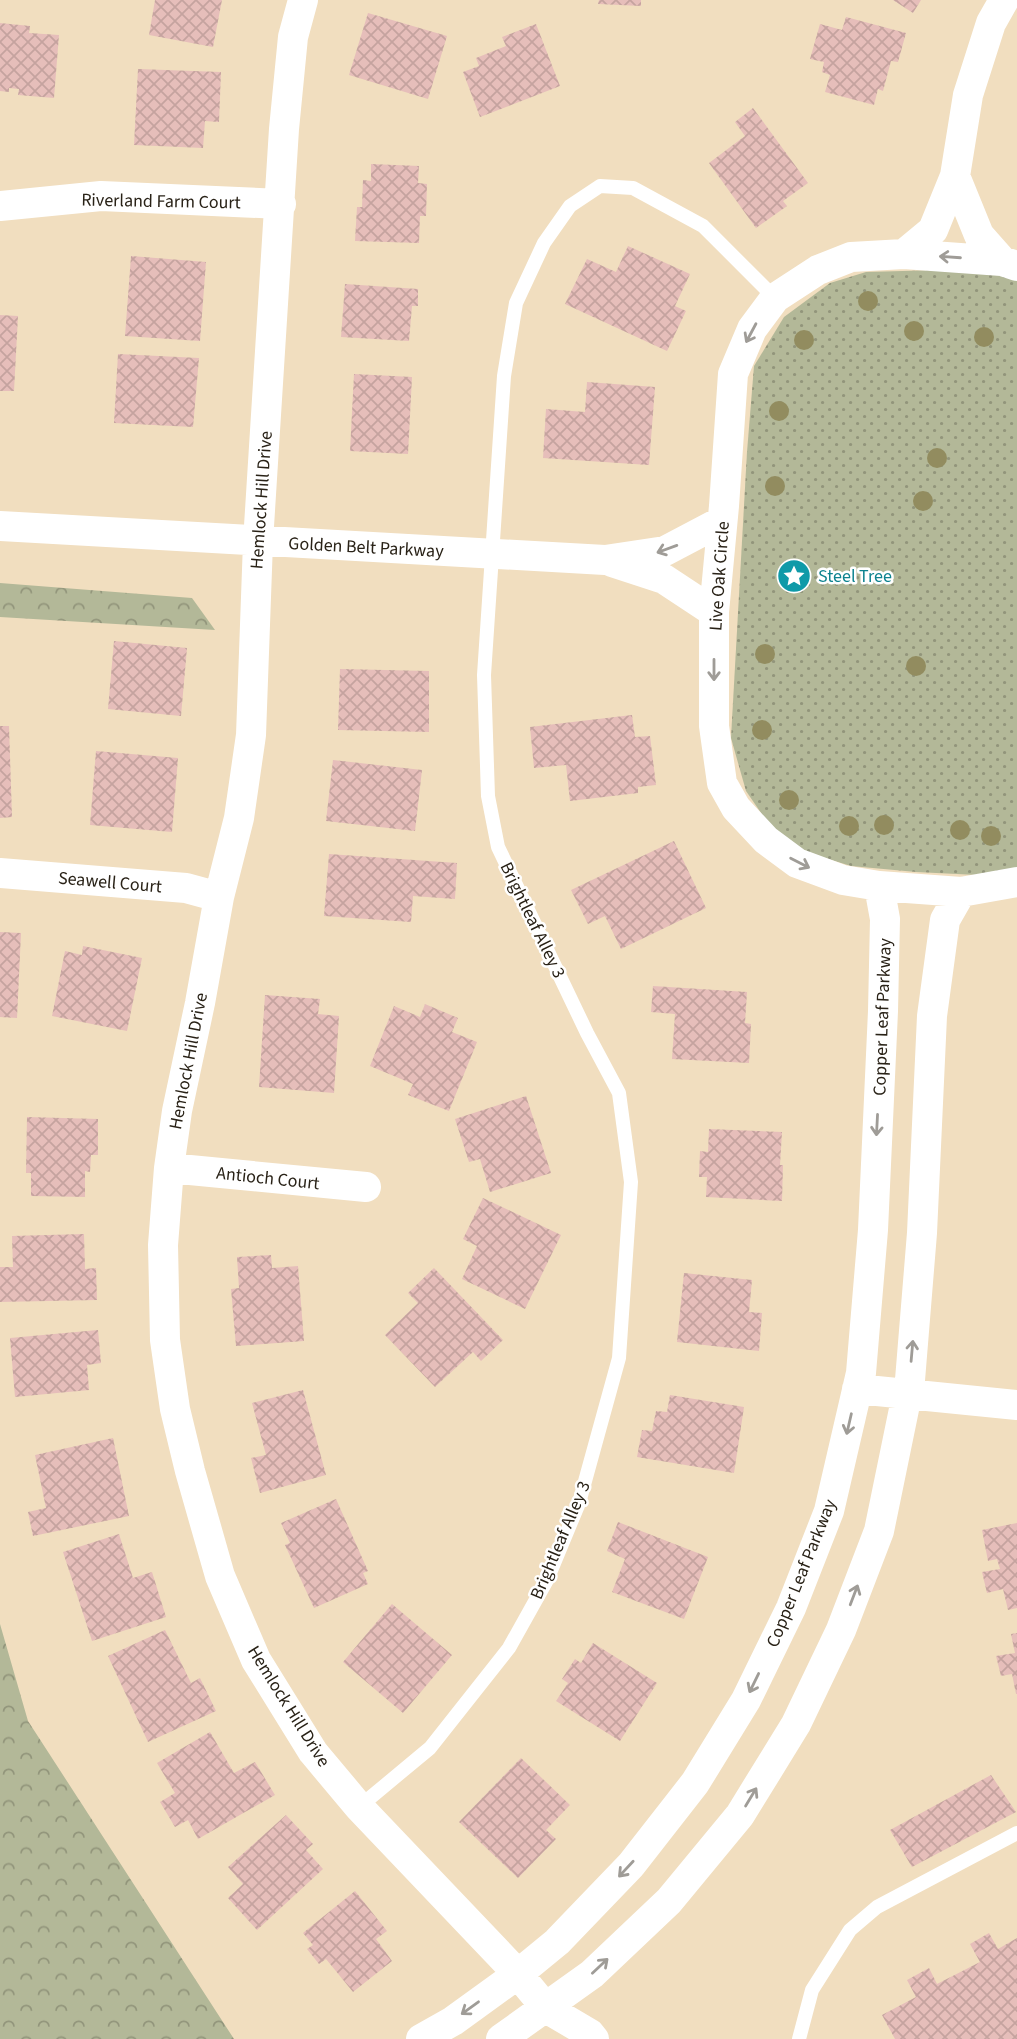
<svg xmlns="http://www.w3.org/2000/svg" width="1017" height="2039" font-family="'Source Sans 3',sans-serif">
<defs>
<pattern id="forest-crowns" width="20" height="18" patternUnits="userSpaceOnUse" patternTransform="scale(1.75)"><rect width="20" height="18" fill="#b3b898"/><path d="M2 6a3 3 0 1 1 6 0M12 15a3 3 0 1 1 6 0" fill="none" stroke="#92957b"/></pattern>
<pattern id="park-dots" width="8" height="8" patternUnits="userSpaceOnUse" patternTransform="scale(1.75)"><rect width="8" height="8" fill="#b3b898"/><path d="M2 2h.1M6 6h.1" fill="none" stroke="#92957b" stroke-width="1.8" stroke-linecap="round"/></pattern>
<pattern id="building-cross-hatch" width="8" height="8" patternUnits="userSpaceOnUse" patternTransform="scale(1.75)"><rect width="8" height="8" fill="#e6beba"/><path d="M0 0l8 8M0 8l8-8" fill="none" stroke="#c5a39f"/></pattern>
</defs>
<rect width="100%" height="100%" fill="#f1debf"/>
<!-- forest -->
<path fill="url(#forest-crowns)" d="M0,583L192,598L215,630L0,617Z
M0,1624L28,1721L234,2039H0Z"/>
<!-- park -->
<path fill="url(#park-dots)" d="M939,270L1017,277V868L977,875L916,872L851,866L805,852L770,826L746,791L731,738L747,452L754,366L784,317L830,283L866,272Z"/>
<!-- building -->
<path fill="url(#building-cross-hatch)" d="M155,0H222L213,47L149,35Z
M599,0H641V6L598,4Z
M893,0H921L913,13Z
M368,13L447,36L428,99L349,75Z
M846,17L906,33L898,62L891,61L883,91L878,89L874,105L825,92L830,75L822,72L824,62L810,59L820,24L842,30Z
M0,23L30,26L29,33L59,35L54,98L18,95L19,89L9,88V92L0,91Z
M536,24L560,86L480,117L463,72L479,66L476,58L506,46L502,37Z
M138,69L221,72L219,122L205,121L203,148L134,145Z
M753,108L808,183L783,201L787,206L756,228L709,163L745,136L735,122Z
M371,164L419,166L418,183L427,184L426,216H420L419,243L355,241L357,207H362L363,180L371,181Z
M628,246L690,274L675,306L686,311L667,351L565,304L587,259L616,272Z
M131,256L206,262L200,341L125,336Z
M345,284L418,289V306H412L409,341L341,337Z
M0,315L18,316L14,391H0Z
M118,354L199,358L193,427L114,423Z
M354,374L412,377L408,454L350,451Z
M587,382L655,387L649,465L543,458L546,409L585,412Z
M114,641L187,648L181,716L108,709Z
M340,669L429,671V732L338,730Z
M632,715L635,737L650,736L656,785L638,787V793L570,801L566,765L534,768L530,727Z
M0,726H9L12,817L0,818Z
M96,751L178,758L172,832L90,825Z
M333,760L422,770L415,831L326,821Z
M674,841L706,908L621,949L605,916L588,924L571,890Z
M329,854L457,863L455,899L413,896L411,922L324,916Z
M0,932L21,933L17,1018L0,1017Z
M83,946L142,958L127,1031L52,1016L65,951L82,955Z
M653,986L747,992L745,1023L751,1024L749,1063L672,1059L675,1014L651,1012Z
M265,995L320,999L318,1014L339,1016L334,1093L259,1087Z
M425,1004L458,1018L452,1032L477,1042L449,1111L408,1095L413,1084L370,1066L394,1006L420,1017Z
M526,1096L551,1173L490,1192L480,1159L469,1162L455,1119Z
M27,1117L98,1119V1155H91L90,1172L85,1171V1197L31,1196V1173H26Z
M709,1129L782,1132L780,1165H783L782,1201L706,1197L707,1177H699L700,1151L708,1152Z
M483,1198L561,1235L525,1309L462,1279L477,1246L463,1239Z
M84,1234L85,1269L96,1268L97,1300L0,1302V1267H13L12,1236Z
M271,1255L272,1268L298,1266L304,1341L236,1346L231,1289L239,1288L237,1257Z
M434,1268L503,1340L481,1361L473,1352L435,1387L385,1335L418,1303L408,1293Z
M684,1273L752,1280L749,1312L762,1313L759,1351L677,1342Z
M98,1330L101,1363L87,1365L89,1390L15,1397L10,1338Z
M303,1390L326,1475L260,1493L251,1458L266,1455L252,1403Z
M670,1395L744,1407L734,1473L637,1457L642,1430L652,1431L656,1411L667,1412Z
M113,1438L129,1516L33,1536L28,1512L46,1508L35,1455Z
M336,1499L368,1571L363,1573L368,1584L314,1608L285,1545L290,1543L281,1523Z
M618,1522L708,1557L684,1619L612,1592L625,1559L607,1551Z
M1017,1523V1608L1008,1610L1003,1589L987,1593L982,1572L1000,1569L997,1559L988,1561L982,1530Z
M119,1534L133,1578L152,1572L166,1617L92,1641L63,1552Z
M392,1604L452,1655L403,1713L343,1662Z
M165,1630L191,1683L200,1678L216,1711L148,1742L108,1656Z
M1017,1633V1694H1016L1012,1674L1001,1676L996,1656L1015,1653L1011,1634Z
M593,1643L657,1683L620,1741L556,1701L568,1683L562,1679L575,1659L581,1663Z
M210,1732L234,1773L255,1762L275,1795L198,1839L188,1820L175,1827L160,1802L175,1793L157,1763Z
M521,1758L570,1805L546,1830L556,1839L518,1878L459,1822Z
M991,1775L1016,1812L912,1867L890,1830Z
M286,1815L313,1844L306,1850L323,1869L257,1930L228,1898L243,1884L228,1867Z
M355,1891L387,1931L376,1939L392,1961L353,1992L326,1959L319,1964L307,1949L313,1945L303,1933Z
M989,1933L998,1949L1017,1938V2039H895L882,2015L916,1997L907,1980L929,1968L937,1984L980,1962L970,1944Z"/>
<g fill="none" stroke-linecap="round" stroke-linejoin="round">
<!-- lane -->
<path stroke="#fff" stroke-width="14" d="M359,1807L430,1748L509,1648L547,1580L579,1503L619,1358L631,1182L619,1093L587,1033L498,847L488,796L484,675L504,376L516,303L544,243L570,206L600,186L633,188L703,226L775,298
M799,2039L812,1990L850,1930L877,1907L1017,1833"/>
<!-- street -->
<path stroke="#fff" stroke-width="30" d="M303,0L293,37L284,129L258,542L251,735L239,818L219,897L200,1003L177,1111L169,1168L163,1245L165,1340L175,1409L190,1471L220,1576L256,1660L313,1752L359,1807L518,1974L546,2008L590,2034L594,2039
M955,176L979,235L1002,261
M0,206L101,196L281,204
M904,254L933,230L955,176L968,95L991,23L1004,0
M1017,266L1002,261L904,254L851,257L818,270L775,298L752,329L733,374L724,506L714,612V726L722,783L736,808L766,840L797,863L843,880L879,886L961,892L1017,882
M0,526L605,560L665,551L722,521
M612,562L664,579L714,612
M0,873L186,888L219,897
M169,1168L366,1187
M857,1389L1017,1405
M421,2039L453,2021L518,1974L557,1942L631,1865L695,1783L746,1700L791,1608L829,1511L861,1373L873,1230L883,1011L885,919L879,886
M501,2039L592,1974L669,1901L740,1815L796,1724L841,1630L879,1531L910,1380L922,1233L932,1016L945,920L961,892"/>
</g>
<!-- trees -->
<g fill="#928c5f">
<circle cx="868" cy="301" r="10"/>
<circle cx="914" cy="331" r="10"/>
<circle cx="984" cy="337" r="10"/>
<circle cx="804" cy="340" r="10"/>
<circle cx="779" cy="411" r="10"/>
<circle cx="937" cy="458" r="10"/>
<circle cx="775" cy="486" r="10"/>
<circle cx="923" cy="501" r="10"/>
<circle cx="765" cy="654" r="10"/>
<circle cx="916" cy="666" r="10"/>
<circle cx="762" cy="730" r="10"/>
<circle cx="789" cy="800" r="10"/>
<circle cx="884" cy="825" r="10"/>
<circle cx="849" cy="826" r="10"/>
<circle cx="960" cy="830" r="10"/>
<circle cx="991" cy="836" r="10"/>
</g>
<!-- one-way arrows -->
<defs><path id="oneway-shaft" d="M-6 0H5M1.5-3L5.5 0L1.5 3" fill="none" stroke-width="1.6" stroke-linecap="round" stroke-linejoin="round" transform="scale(1.75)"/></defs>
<g stroke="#9f9c97">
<use href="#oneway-shaft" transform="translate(950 257) rotate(-176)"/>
<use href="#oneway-shaft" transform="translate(751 333) rotate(118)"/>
<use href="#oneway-shaft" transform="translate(667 549) rotate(160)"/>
<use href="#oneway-shaft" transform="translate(714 670) rotate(90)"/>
<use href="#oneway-shaft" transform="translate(800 863) rotate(27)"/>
<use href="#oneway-shaft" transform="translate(877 1125) rotate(93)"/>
<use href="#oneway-shaft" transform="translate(912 1351) rotate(-85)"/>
<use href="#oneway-shaft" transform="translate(849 1424) rotate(103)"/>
<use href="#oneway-shaft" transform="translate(854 1595) rotate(-69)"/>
<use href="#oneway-shaft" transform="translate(754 1683) rotate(116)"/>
<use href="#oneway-shaft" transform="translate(751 1797) rotate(-59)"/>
<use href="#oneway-shaft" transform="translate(626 1869) rotate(133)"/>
<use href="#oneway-shaft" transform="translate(600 1966) rotate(-43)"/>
<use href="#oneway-shaft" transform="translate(470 2008) rotate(144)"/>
</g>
<!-- icons -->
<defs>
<g id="sight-disc" transform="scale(1.75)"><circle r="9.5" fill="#0f9aa8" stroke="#fff"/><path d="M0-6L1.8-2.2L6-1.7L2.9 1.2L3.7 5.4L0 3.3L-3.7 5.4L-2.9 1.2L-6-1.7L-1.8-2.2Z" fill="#fff"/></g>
</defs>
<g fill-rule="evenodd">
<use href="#sight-disc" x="794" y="576"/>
</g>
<g text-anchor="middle" stroke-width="5" stroke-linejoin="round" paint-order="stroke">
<!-- street labels -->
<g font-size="18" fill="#292217" stroke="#fff">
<text transform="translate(161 201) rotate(1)" y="6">Riverland Farm Court</text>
<text transform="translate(261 500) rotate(-86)" y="6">Hemlock Hill Drive</text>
<text transform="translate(366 547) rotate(3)" y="6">Golden Belt Parkway</text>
<text transform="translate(719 576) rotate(-86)" y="6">Live Oak Circle</text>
<text transform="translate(110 882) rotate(5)" y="6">Seawell Court</text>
<text transform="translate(533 920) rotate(64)" y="6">Brightleaf Alley 3</text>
<text transform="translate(882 1017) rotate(-88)" y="6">Copper Leaf Parkway</text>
<text transform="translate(188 1061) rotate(-79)" y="6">Hemlock Hill Drive</text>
<text transform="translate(268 1178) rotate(6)" y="6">Antioch Court</text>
<text transform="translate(560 1540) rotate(-67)" y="6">Brightleaf Alley 3</text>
<text transform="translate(801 1573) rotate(-68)" y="6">Copper Leaf Parkway</text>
<text transform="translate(289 1706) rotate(58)" y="6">Hemlock Hill Drive</text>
</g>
<!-- culture labels -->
<g font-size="18" fill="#0d838f" stroke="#fff" text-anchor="start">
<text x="818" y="582">Steel Tree</text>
</g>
</g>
</svg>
